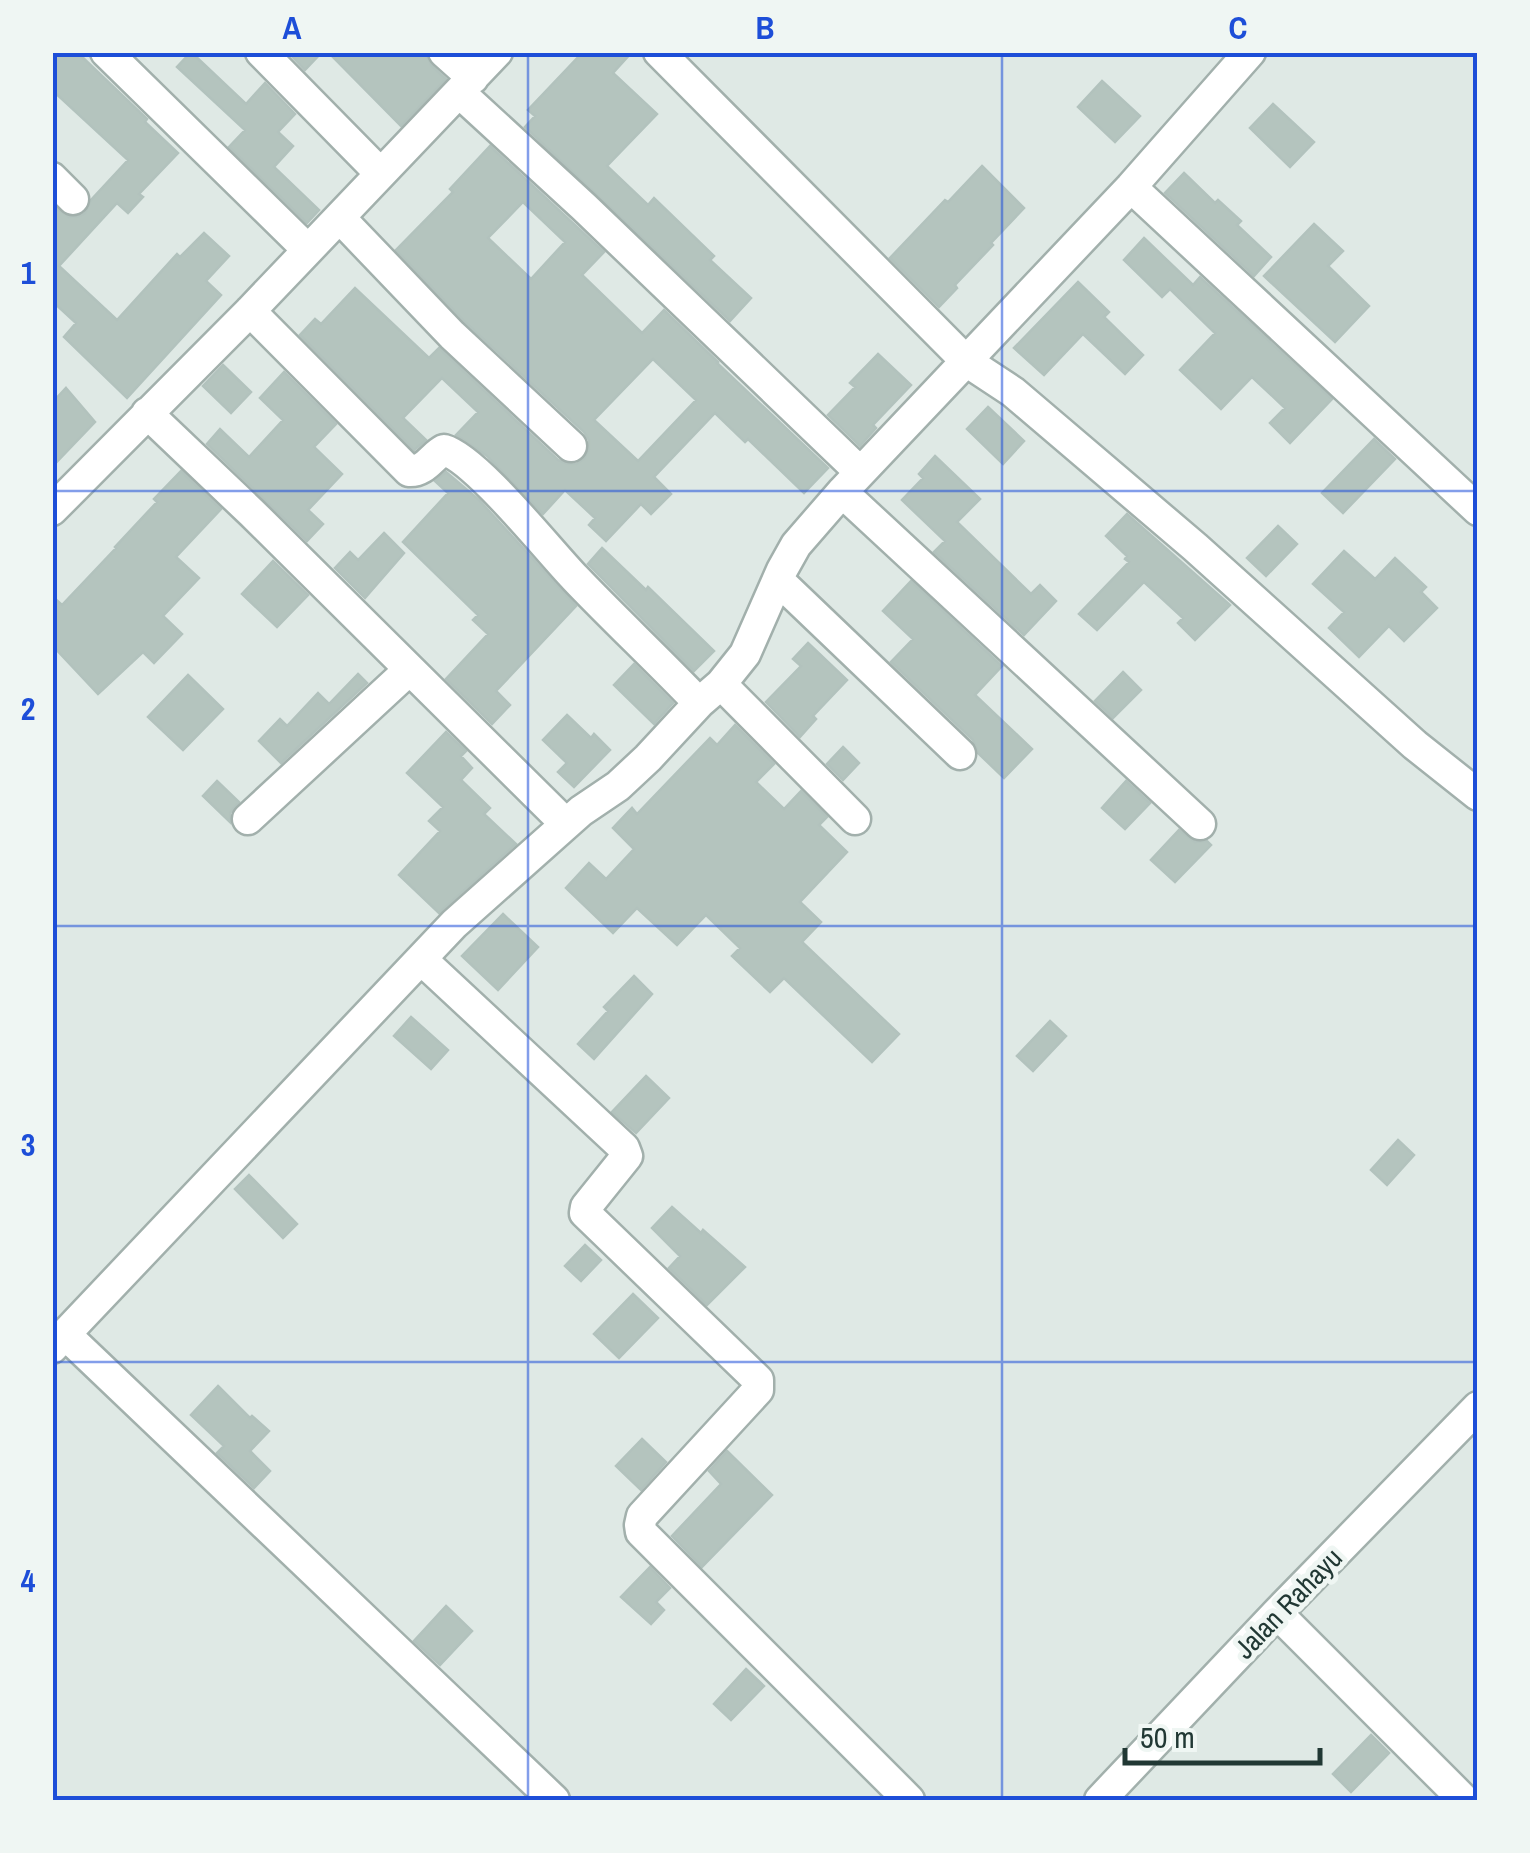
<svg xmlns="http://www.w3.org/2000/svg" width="1530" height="1853" font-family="'Archivo Narrow',sans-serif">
<rect width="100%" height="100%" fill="#dfe9e5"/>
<!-- building -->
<path fill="#b4c4be" stroke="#b2c2bd" stroke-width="2.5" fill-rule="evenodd" d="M52,52H77L147,119L145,122L178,153L139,194L143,197L128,213L117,203L59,266L117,320L177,254L180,257L204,233L229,256L206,281L221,295L127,398L64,337L76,323L52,301V205L69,217H77L85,213L91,200L128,160L52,90Z
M191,52L246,104L265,83L295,114L278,132L293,146L274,167L319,210L307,223L229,147L245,130L177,67Z
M288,52H322L305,70Z
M328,52H426L431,65L446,79L401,126Z
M583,52H632L613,73L657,114L607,166L648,205L654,198L714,256L710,260L751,298L730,321L525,127L535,116L528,110Z
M1102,81L1140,116L1115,142L1078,107Z
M1273,104L1314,142L1290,167L1250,128Z
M490,146L604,252L582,275L642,333L664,310L718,362L717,363L828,468L804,493L748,439L745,442L715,413L654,477L671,494L651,514L641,504L606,541L589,525L595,518L565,490L543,514L487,456L456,435L478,412L442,378L403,418L426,440L414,450L300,335L315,319L321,324L355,288L429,358L439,348L558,460L568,464H576L584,459L589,449V440L584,432L465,322L396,250L453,192L450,189ZM523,202L565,242L531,279L488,238ZM653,359L696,400L638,461L594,420Z
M982,166L1024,208L991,243L993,245L955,285L957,288L939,307L890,258L945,200L948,202Z
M1184,173L1215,203L1218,200L1241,221L1237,225L1271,257L1254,276L1165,193Z
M1314,224L1343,251L1328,266L1369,306L1335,342L1264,276Z
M1144,238L1193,285L1200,277L1332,399L1290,443L1270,423L1285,408L1252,377L1221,409L1180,370L1215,333L1170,289L1162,297L1124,260Z
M1078,282L1109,312L1104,317L1143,355L1125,374L1083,334L1044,375L1014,348Z
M878,354L911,385L873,425L876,428L860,446L828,415L855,387L850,383Z
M223,365L251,392L231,413L203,386Z
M284,372L336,424L314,447L342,474L308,510L323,524L307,541L207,444L220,429L249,457L283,420L260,398Z
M66,388L95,422L52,467V403Z
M988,407L1024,441L1003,464L967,429Z
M1374,439L1395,459L1343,513L1322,493Z
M935,456L980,499L957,522L1031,594L1040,585L1056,601L1024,635L934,552L945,541L902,500L923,478L919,474Z
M181,471L221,509L176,557L199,578L163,616L182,634L154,663L143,652L98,694L52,645V596L62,605L116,548L115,547L157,502L154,499Z
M446,472L479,500L576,606L496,691L510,705L492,724L446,679L488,634L473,620L478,615L403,542L448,493L435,481Z
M1127,514L1230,605L1195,640L1178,623L1183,618L1144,582L1097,630L1079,614L1129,562L1125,559L1127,556L1106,536Z
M1278,526L1297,544L1266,576L1247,558Z
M384,533L404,553L365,598L335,568L350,552L358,560Z
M602,548L646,590L648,587L714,651L694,671L588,564Z
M1344,551L1375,579L1395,558L1426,587L1421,592L1437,608L1404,641L1389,626L1359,657L1329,628L1344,612L1313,584Z
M273,561L308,595L277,627L242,594Z
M911,581L1002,666L975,695L1032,749L1004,778L978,753L973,740L891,662L913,639L883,611Z
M808,643L847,680L813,716L816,719L800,737L766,702L801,666L793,659Z
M634,664L673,703L654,724L614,685Z
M1123,672L1141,690L1113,718L1095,701Z
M358,674L367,683L281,763L259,741L280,719L287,726L318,693L329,704Z
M188,675L223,709L183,750L148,717Z
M567,715L591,738L594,734L610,750L574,787L558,772L567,763L543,740Z
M735,725L774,764L756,782L784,809L801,791L827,817L819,825L847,852L800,902L821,922L802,942L899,1034L872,1062L784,978L770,992L732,956L740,948L706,915L677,945L637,908L613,933L566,888L589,863L606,879L634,849L613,828L632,808L637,814L710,738L717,745Z
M446,732L466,751L461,756L472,768L461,780L490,808L484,814L516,844L439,913L399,875L440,831L429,821L443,807L407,773Z
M843,747L859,763L843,780L827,764Z
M217,781L239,802L230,813V822L203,796Z
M1126,781L1150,803L1125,829L1102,808Z
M1179,830L1195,842L1207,841L1211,845L1175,882L1151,860Z
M503,914L538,947L498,990L462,956Z
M634,976L652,994L594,1059L578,1044L608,1011L604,1007Z
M411,1017L448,1050L431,1069L394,1036Z
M1050,1021L1066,1036L1033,1071L1017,1056Z
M646,1076L669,1098L636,1133L612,1112Z
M1398,1140L1414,1155L1387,1185L1371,1170Z
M249,1175L297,1224L283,1238L235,1189Z
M672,1207L701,1233L703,1230L745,1267L707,1305L669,1268L680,1256L652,1228Z
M585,1245L601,1260L581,1281L565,1266Z
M633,1294L658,1318L619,1358L594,1334Z
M218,1386L250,1418L252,1416L269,1431L250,1451L270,1471L254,1488L217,1453L224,1446L191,1415Z
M642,1439L666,1462L641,1490L616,1466Z
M727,1451L772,1495L702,1567L672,1536L721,1484L709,1471Z
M650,1567L670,1588L656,1602L664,1610L651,1624L621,1597Z
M446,1606L472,1631L440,1665L414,1641Z
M746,1669L764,1686L731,1720L714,1704Z
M1371,1735L1389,1753L1351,1792L1333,1774Z"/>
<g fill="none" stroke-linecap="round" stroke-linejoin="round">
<!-- minor casing -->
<g stroke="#a2b0ac" stroke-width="35">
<path id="minor" d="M106,52L308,250
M261,52L380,173
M444,52L473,78
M659,52L966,361L1013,392L1195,547L1415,745L1478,795
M460,93L584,207L860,472
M52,178L73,199
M1131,187L1478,510
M340,218L452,335L571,446
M250,311L409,471C425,472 432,456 444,450C476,459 548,550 575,578C615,620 658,660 699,703
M147,413L252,513L566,824
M842,492L1200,824
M52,510L250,311L497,52
M778,580L960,754
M721,684L855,819
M248,819L409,670
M422,960L624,1148L627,1156L586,1207L585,1213L758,1380V1390L642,1516L640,1525L641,1532L909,1800
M66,1335L554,1800
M52,1348L454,924L581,811L618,786L648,758L699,703L721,684L745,654L782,570L796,545L842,492L1131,187L1250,52
M1277,1613L1464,1800
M1100,1800L1277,1613L1478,1407"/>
</g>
<!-- minor -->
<use href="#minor" stroke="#fff" stroke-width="30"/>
</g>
<!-- grid -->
<path fill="none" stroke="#1d4ed8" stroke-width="2.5" stroke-opacity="0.55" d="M528,52V1800M1002,52V1800M52,491H1478M52,926H1478M52,1362H1478"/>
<g text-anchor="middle" stroke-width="10" stroke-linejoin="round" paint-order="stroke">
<!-- street labels -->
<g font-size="28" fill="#213834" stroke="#eff6f3">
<text transform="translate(1288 1603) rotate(-46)" y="10">Jalan Rahayu</text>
</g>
</g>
<!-- border -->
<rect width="1530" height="1853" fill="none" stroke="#eff6f3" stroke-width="110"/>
<!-- scale -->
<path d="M1125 1748v15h195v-15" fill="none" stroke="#213834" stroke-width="5"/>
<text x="1140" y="1748" font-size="30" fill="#213834" stroke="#eff6f3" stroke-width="8" paint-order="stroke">50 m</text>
<rect x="55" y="55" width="1420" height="1743" fill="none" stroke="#1d4ed8" stroke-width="4"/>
<g font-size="32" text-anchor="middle" font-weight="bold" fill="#1d4ed8">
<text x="292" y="39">A</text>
<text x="765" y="39">B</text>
<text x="1238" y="39">C</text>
<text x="28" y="284">1</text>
<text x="28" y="720">2</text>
<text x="28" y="1156">3</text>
<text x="28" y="1592">4</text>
</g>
</svg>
